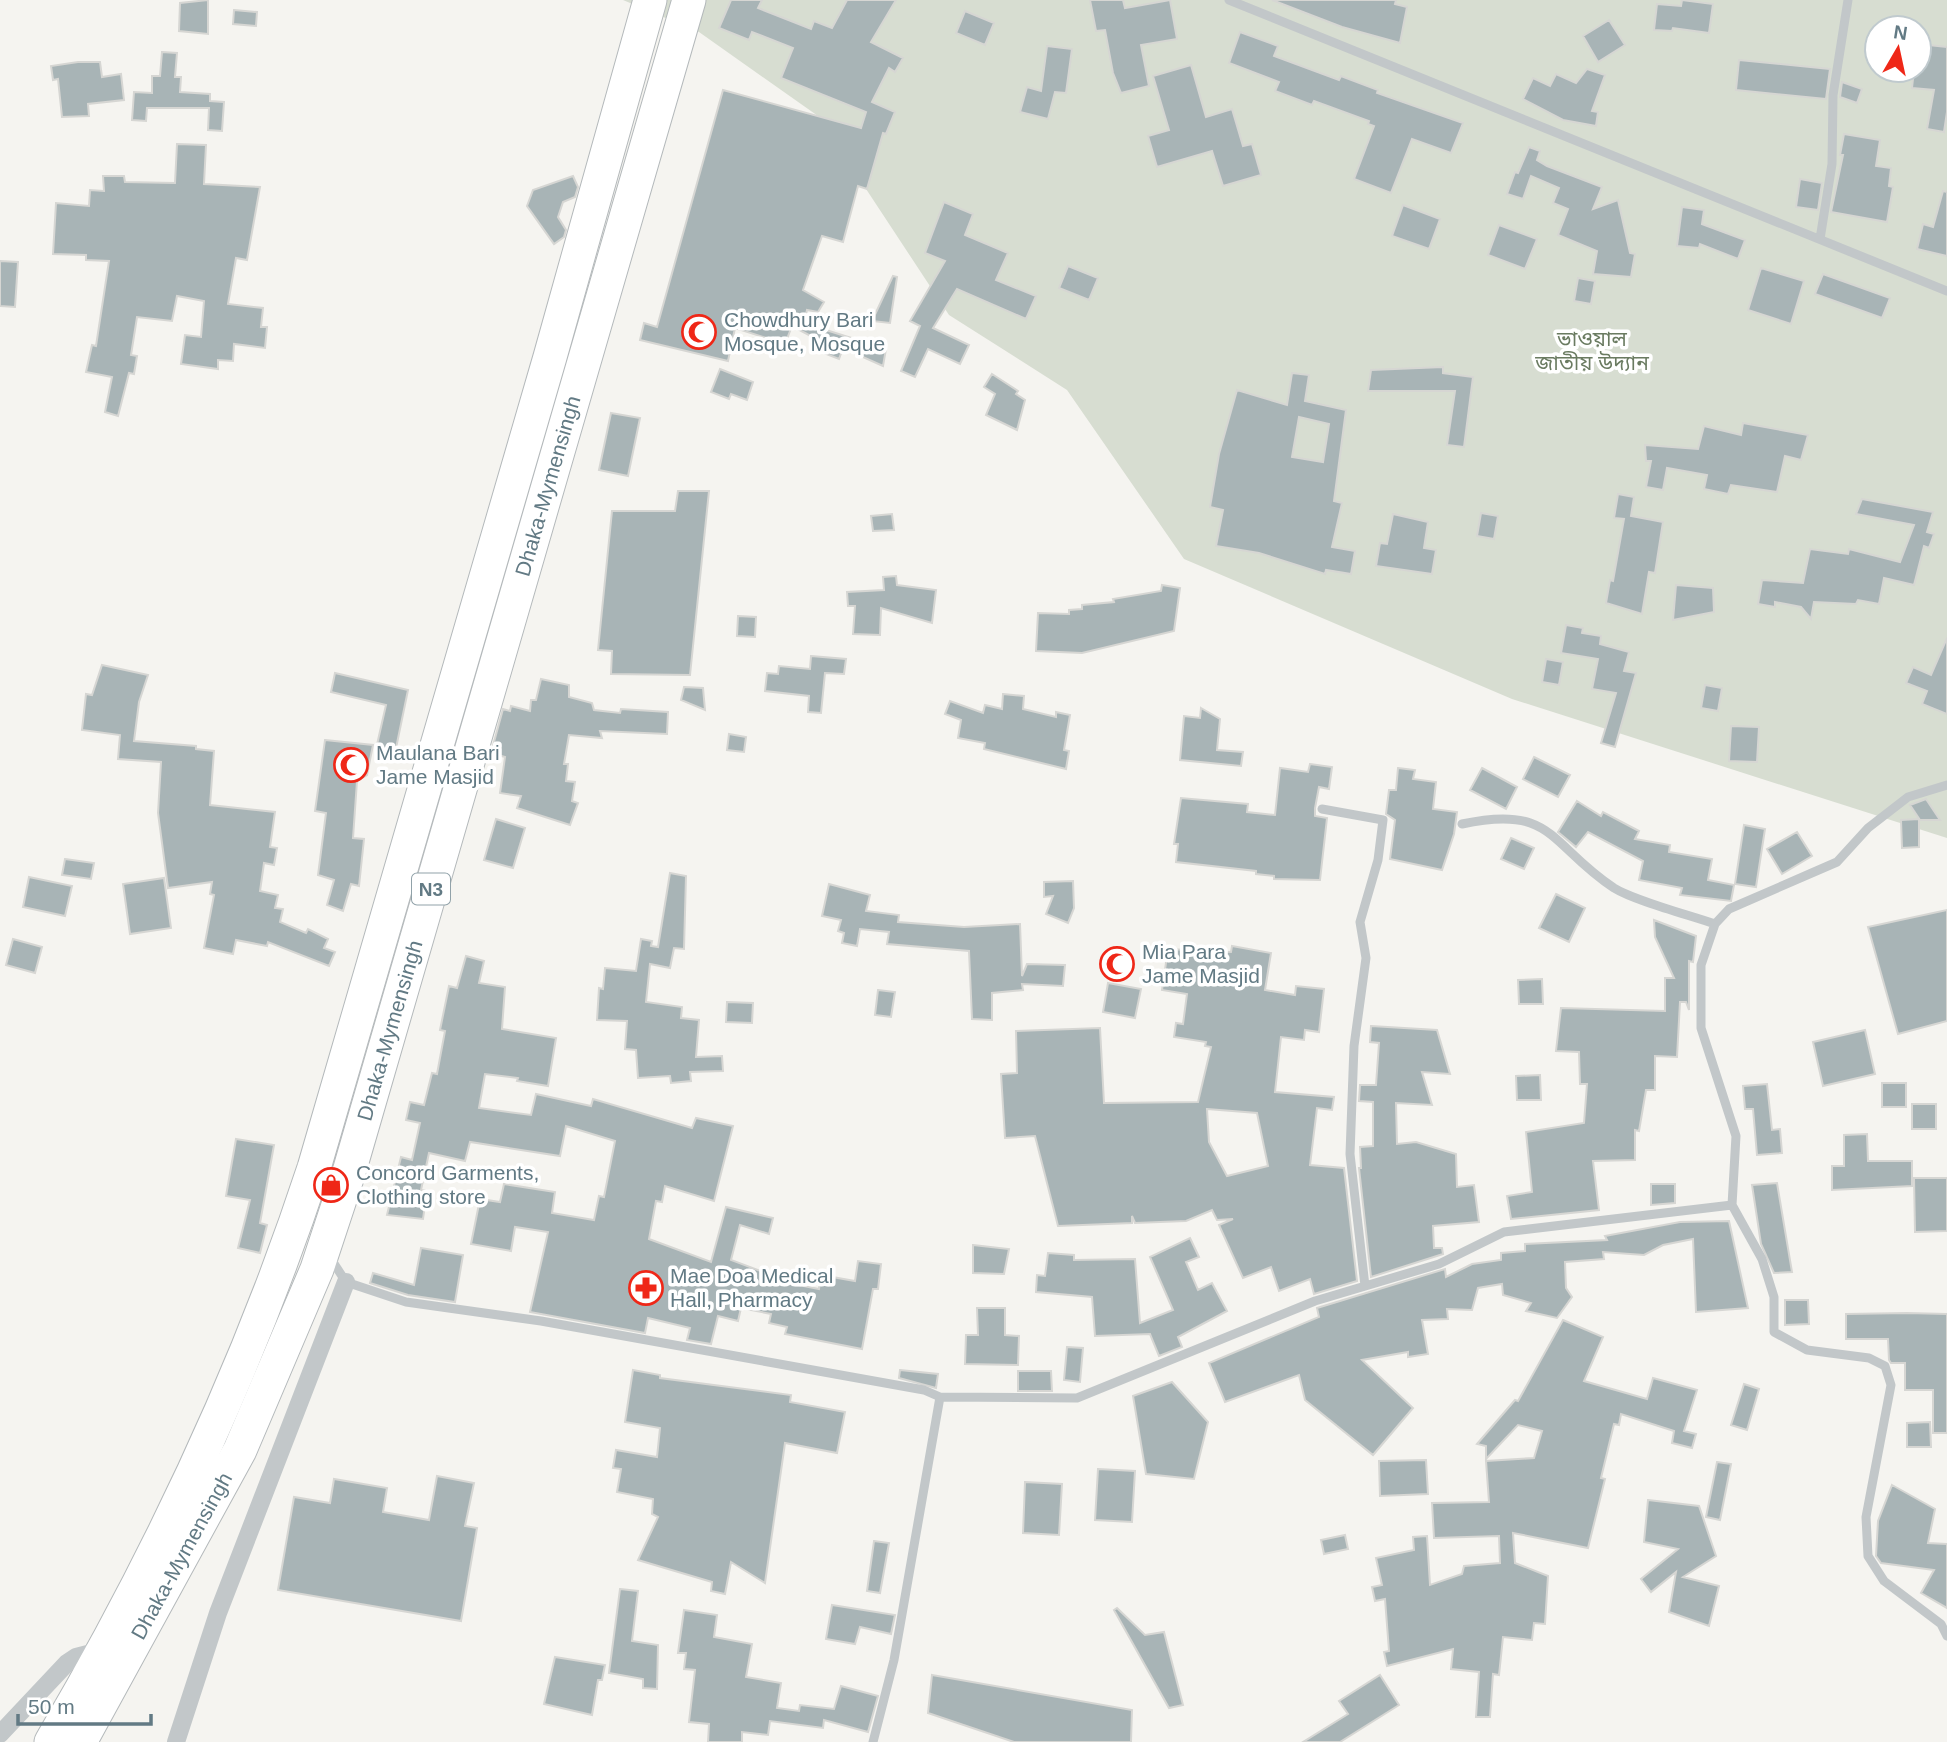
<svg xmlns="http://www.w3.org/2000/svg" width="1947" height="1742" font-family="Arial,'Noto Sans Bengali',sans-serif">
<rect width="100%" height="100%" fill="#f5f4f0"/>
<!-- green -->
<path fill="#d7ddd1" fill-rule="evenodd" d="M623,0H1947V838L1512,699L1184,559L1067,390L949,315L818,116L699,32ZM1877,28H1919V70H1877Z"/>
<!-- building -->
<path fill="#a8b4b6" stroke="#d6d6d3" stroke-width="2" fill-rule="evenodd" d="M208,0V34L179,31L180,3Z
M731,0H762L758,8L811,29L814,21L832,28L847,0H896L871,42L903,58L895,72L889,68L872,102L895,112L886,134L883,133L867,189L858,186L843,242L822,236L803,290L824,302L818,312L807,310L804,323L886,349L883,366L843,348L839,359L821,352L824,343L792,326L785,344L735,328L728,361L640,340L644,323L657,327L723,90L861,128L866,112L781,78L793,48L752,32L749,40L719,28Z
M1090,0H1123L1125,8L1170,0L1177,39L1141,45L1149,86L1121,93L1113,73L1105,30L1096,31Z
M1272,0H1396L1395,4L1407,7L1400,43L1342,27Z
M1682,0L1713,4L1709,33L1673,28L1672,31L1654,30L1657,4L1681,6Z
M234,10L257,12L256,26L233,24Z
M965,11L994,23L985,45L956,33Z
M1609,20L1625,45L1598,62L1583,36Z
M1240,32L1278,46L1274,56L1339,80L1341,76L1378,90L1377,93L1463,123L1451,153L1412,139L1391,193L1354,179L1374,126L1368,124L1369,121L1314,101L1312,105L1275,91L1279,82L1229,63Z
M1919,44L1947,47V112L1944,132L1927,129L1934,90L1912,88L1914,70H1919Z
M1047,46L1072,49L1066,93L1055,92L1048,119L1020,112L1027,87L1041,91Z
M162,52L177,53L175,77H181L180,92L210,94V101L224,102L222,131L208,130L209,108H147L146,121L132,120L134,92L152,93V76H160Z
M1739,60L1830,69L1826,99L1736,90Z
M78,62H100L102,77L121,74L124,100L88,104L89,116L62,117L58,79L53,80L51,66Z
M1191,65L1206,117L1232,109L1243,146L1252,144L1261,175L1223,186L1212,151L1157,167L1148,136L1169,130L1153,76Z
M1587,69L1605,75L1592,111L1598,112L1596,126L1563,120L1523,99L1533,78L1550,86L1556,74L1576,83Z
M1842,82L1862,89L1857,103L1840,97Z
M1844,134L1880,140L1876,166L1891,168L1889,186L1893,187L1887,222L1831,212L1843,155H1840Z
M177,144L206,145L204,184L260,187L247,260L236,258L228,304L263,308L261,327H267L265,348L234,344L233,361L218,360V369L181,364L185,335L201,337L204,301L177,296L172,321L137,317L131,355L137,356L134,374L129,373L118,416L105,412L112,377L86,372L92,345L96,346L109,261L86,260V255L53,254L56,203L89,206L90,190L104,191L103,176H124L125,182L175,183Z
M1529,147L1540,151L1537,160L1547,166L1602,187L1593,209L1618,200L1630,253L1635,254L1631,277L1593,274L1597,251L1558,235L1568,209L1553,203L1559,188L1531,176L1523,199L1507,194L1515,172L1518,173Z
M573,176L578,187L575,197L563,202L558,217L566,230L564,237L554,244L527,206L533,190Z
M1800,179L1822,183L1818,210L1796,207Z
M1943,191L1947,192V256L1917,249L1923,224L1933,227Z
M944,202L973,214L965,235L1008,253L996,280L1036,296L1026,319L957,289L933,328L969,345L960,364L928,349L915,377L901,371L920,326L910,321L945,261L925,253Z
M1403,205L1440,219L1429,249L1392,236Z
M1682,207L1704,210L1702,224L1745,240L1738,259L1700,244L1699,248L1677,246Z
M1499,225L1537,239L1525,269L1488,255Z
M0,261L18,262L15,307L0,306Z
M1068,266L1098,278L1089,300L1059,288Z
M1761,268L1804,281L1791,324L1748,310Z
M1823,274L1890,298L1882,318L1815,294Z
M893,276L897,277L890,323L872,321Z
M1578,278L1595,281L1591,304L1574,301Z
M1443,367V373L1473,377L1464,447L1447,445L1455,391H1368L1371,370Z
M720,369L753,382L747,400L731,394L729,399L711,392Z
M1292,373L1309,375L1305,401L1346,410L1334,501L1342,503L1332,547L1355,551L1351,574L1326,570L1325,574L1259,553L1216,546L1223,510L1210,507L1219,454L1237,390L1287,405ZM1299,417L1329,424L1323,462L1292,457Z
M992,374L1018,391L1016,394L1025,400L1017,430L986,415L995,394L984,387Z
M611,413L640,418L628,476L599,470Z
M1743,423L1808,435L1801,460L1785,456L1777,492L1731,485L1728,494L1704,489L1707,475L1667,468L1663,490L1646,487L1651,461H1646L1645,445L1698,449L1704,426L1741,435Z
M678,491H709L690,675L611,674L612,651L598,650L612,511H675Z
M1618,494L1634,497L1631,516L1663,522L1655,573L1649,572L1642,614L1606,603L1610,580L1613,581L1624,519L1614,518Z
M1862,499L1933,512L1927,532L1934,534L1929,548L1924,546L1914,585L1884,578L1879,604L1858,600L1856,604L1814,602L1811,619L1801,607L1775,602V607L1758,604L1762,580L1803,583L1810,549L1848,554L1849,549L1900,562L1914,525L1856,514Z
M1481,513L1498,516L1494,539L1477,536Z
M892,514L894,530L873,531L871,516Z
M1393,514L1428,522L1424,548L1436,550L1432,574L1376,566L1380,543L1387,544Z
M896,576L897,585L936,590L932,623L881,608L880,635L853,634L855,606H848L847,592L884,590L883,577Z
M1162,585L1180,588L1174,631L1082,653L1036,651L1038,613L1069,614V610L1082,609V605L1114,602L1113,599L1161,591Z
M1676,585L1713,588L1714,612L1673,620Z
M738,616L756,617L755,637L737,636Z
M1566,625L1583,628L1582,633L1601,636L1600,644L1629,652L1624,671L1636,673L1615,747L1601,743L1616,693L1592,689L1598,659L1561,653Z
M1947,638V714L1922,704L1927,691L1906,683L1913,667L1931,675Z
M811,656L846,659L844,674L825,673L821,713L808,712L809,696L765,691L767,673L778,674L779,666L810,669Z
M1546,659L1563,662L1559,685L1542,682Z
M102,665L148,675L139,702L134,741L196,746V749L214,751L210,805L275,812L270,847L277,848L274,865L264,863L260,891L278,895L275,908L283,909L280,922L306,933L308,929L328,939L324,948L335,952L329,966L268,942L267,946L236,940L233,954L204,948L214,895L210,894L212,882L168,888L158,813L161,762L118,759L120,735L82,730L86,694L92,695Z
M335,673L408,690L395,753L376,749L386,705L331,692Z
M541,679L569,685V697L592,703L594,710L620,713L621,709L668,712L667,734L600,731L602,738L569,735L564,764H568L566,781L575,782L572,801L578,803L570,825L517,808L521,796L500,793L505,757L491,753L503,709L510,711L511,706L530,711L531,700H536Z
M1705,685L1722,688L1718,711L1701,708Z
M684,687L703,688L705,710L681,700Z
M1003,694L1024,696L1023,709L1056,717V712L1070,715L1064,750L1069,751L1066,769L984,749L985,743L958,738L961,720L945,714L950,701L983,713L985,705L1002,709Z
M1201,708L1220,719L1217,750L1243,752L1241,766L1180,760L1184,716L1200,718Z
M1731,726L1759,727L1757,762L1729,761Z
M729,734L746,737L744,752L727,750Z
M325,740L373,745L367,775L357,781L353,838L364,839L359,886L351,884L343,911L327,905L334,880L318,875L326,813L315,811Z
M1534,757L1570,775L1558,797L1523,779Z
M1310,764L1332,767L1329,789L1319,787L1315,808V816L1327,818L1320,880L1274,879V876L1256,874V871L1176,862L1178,844H1174L1181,798L1248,804L1247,812L1275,815L1280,768L1308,772Z
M1398,768L1415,770L1413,779L1436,782L1433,809L1457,812L1454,834L1442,870L1390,859L1395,820L1386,814L1389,790H1396Z
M1482,768L1517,787L1506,809L1470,790Z
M1926,799L1940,820H1920L1910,805Z
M1577,801L1601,816L1603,812L1639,831L1635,839L1670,845L1669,852L1712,859L1708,880L1734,885L1731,901L1680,895L1682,888L1639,880L1643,861L1588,832L1576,847L1558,832Z
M496,819L525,828L513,868L484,860Z
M1919,819V847L1902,848L1901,820Z
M1744,825L1765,829L1756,887L1735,884Z
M1797,832L1812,856L1782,874L1767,849Z
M1511,838L1534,848L1524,869L1501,859Z
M65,859L94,863L91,879L62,875Z
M670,873L686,876L684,949L674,948L670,968L650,964L646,1002L682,1007L681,1018L699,1020L696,1057L722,1056L723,1071L690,1072L691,1081L671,1083L670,1076L638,1078L636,1050L625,1049L627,1021L597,1020L599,988L603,989L605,968L636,971L641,939L652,941L651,946L658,947Z
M29,877L72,886L65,916L23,907Z
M164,878L171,928L130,934L123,884Z
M1073,881L1074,908L1068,923L1046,914L1053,896L1044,897V882Z
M829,884L870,895L866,911L899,915L898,922L964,927L1020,924L1022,976L1027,964L1065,965L1063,986L1022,984L1023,990L992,993V1020L972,1019L969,951L887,944L889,932L860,929L857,946L842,943L844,933L838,931L841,920L822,916Z
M1556,894L1585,908L1569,942L1539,928Z
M1947,910V1021L1898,1034L1868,927Z
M1654,920L1696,936L1693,962L1689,961V1010L1686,1002H1680L1677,1057L1655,1056V1090H1646L1639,1131L1635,1130V1160L1593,1161L1599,1210L1511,1219L1507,1196L1532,1192L1526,1132L1584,1123L1587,1084H1580L1579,1052L1556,1051L1561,1008L1665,1011V978H1674L1655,937Z
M13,939L42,947L35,973L6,965Z
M1232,946L1271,953L1265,990L1295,995L1296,986L1324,989L1319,1032L1305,1030L1304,1040L1281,1037L1275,1092L1334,1097L1332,1110L1317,1108L1310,1165L1344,1168L1357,1281L1314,1294L1310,1279L1279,1291L1271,1267L1243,1278L1219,1225L1233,1219L1217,1220L1212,1210L1186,1221L1135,1223L1132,1216V1223L1058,1226L1035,1136L1005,1138L1001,1074L1017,1073L1016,1031L1100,1028L1104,1103L1198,1102L1211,1047L1205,1046L1206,1042L1174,1037L1176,1023L1183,1024L1187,994L1162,990L1168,949L1231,952ZM1207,1109L1257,1113L1268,1166L1227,1176L1209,1142Z
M466,956L484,961L479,983L505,987L502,1029L556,1038L548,1086L517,1081L518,1078L485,1074L479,1108L531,1115L536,1094L591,1106L593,1099L692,1128L696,1118L733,1126L714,1201L665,1186L662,1202L656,1201L649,1239L711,1262L726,1207L773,1218L769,1234L740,1225L731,1260L774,1276L773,1280L819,1289L821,1275L855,1281L858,1261L881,1264L878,1289H873L862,1349L785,1334L787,1327L769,1323L771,1314L741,1308L738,1321L718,1316L711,1344L687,1340L690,1328L648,1318L645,1333L530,1312L548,1232L515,1227L511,1251L471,1244L480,1199L500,1202L504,1184L555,1192L552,1213L594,1220L599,1196L604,1197L615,1141L566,1126L560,1156L470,1142L465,1161L429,1153L421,1190L427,1191L423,1219L387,1215L401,1157L412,1160L420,1123L406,1120L410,1102L424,1105L432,1073L437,1074L445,1031L440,1030L449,986L457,988Z
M1542,979L1543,1004H1519L1518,980Z
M1108,983L1141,989L1135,1018L1103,1012Z
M878,990L895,992L891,1017L875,1015Z
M727,1002L753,1003L752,1023L726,1022Z
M1371,1026L1437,1030L1450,1074L1422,1072L1432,1105L1396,1103L1397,1144L1416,1142L1456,1154L1457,1187L1474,1185L1479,1222L1433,1226L1434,1248H1442L1443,1254L1371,1277L1359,1168H1361L1360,1147L1373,1146V1102L1359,1101L1360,1085H1376L1379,1043L1370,1042Z
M1865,1030L1875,1074L1823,1086L1813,1042Z
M1540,1075L1541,1100H1517L1516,1076Z
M1882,1083H1906V1107H1882Z
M1767,1084L1772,1130L1780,1129L1782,1153L1757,1155L1753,1109H1745L1743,1086Z
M1912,1104H1936V1129H1912Z
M1867,1134L1868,1161H1912V1186L1832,1190V1166H1844V1135Z
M236,1139L274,1145L260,1223L267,1225L260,1253L238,1248L250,1200L226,1196Z
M1914,1178H1947V1231L1915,1232Z
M1777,1183L1792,1272L1774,1273L1761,1244L1752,1185Z
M1651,1184H1675V1203L1651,1205Z
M1729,1221L1748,1308L1696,1312L1693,1239L1663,1245L1644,1255L1603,1252L1604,1259L1565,1262L1566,1288L1572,1297L1557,1318L1526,1311L1531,1303L1503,1295L1502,1284L1478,1288L1472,1310L1447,1309L1448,1319L1422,1320L1428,1354L1408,1357V1352L1362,1360L1413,1408L1373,1455L1305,1400L1299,1375L1225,1402L1209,1363L1319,1317L1317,1308L1445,1269L1446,1277L1472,1264L1501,1260V1253L1525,1251V1244L1607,1240L1605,1236L1680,1222Z
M1190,1238L1199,1257L1186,1262L1198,1290L1212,1283L1227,1311L1178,1337L1182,1347L1159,1356L1150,1334L1095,1336L1092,1297L1036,1292L1037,1275L1045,1276L1048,1253L1074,1255V1260L1135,1259L1140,1323L1173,1310L1150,1257Z
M973,1245L1009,1249L1004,1274L973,1273Z
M421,1248L463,1255L455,1302L408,1295L370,1283L373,1273L414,1285Z
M1785,1300H1808L1809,1324L1785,1325Z
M977,1308H1005V1335L1019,1336L1018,1365L965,1364L966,1335H978Z
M1907,1313L1947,1314V1433H1933V1390H1905V1363H1891L1889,1360L1888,1339H1846V1314Z
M1563,1320L1603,1337L1584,1381L1647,1399L1653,1378L1697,1390L1684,1431L1696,1434L1692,1448L1672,1443L1674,1431L1621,1414L1619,1425L1614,1424L1601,1478L1605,1479L1588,1548L1513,1533L1515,1563L1548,1576L1545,1624L1534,1623L1532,1640L1503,1637L1499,1675L1493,1674L1490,1717H1476L1479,1672L1451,1669L1453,1649L1387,1666L1384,1652L1389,1651L1385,1599L1375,1601L1372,1587L1382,1585L1376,1558L1414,1550L1413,1537L1427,1536L1430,1585L1462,1574L1464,1566L1500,1563L1499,1536L1434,1538L1432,1503L1489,1502L1486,1461L1534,1458L1542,1431L1518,1425L1486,1459V1446L1477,1444L1515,1400L1518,1401Z
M1067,1347L1083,1348L1080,1382L1064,1380Z
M633,1370L660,1375V1378L791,1395L790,1402L845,1412L837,1453L785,1443L765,1583L731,1562L725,1594L711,1591L712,1582L638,1560L658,1517L652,1514L653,1499L617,1492L621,1469L613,1468L616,1450L657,1457L660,1428L625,1422Z
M900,1370L938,1374L936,1388L899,1378Z
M1018,1371H1051L1052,1391H1018Z
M1172,1382L1208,1422L1194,1479L1146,1474L1133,1396Z
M1744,1384L1759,1389L1747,1430L1731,1425Z
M1930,1422L1931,1447H1907V1423Z
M1426,1460L1428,1494L1380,1496L1379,1461Z
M1717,1462L1731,1464L1720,1520L1706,1517Z
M1098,1469L1135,1471L1132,1522L1095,1520Z
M437,1476L474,1483L465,1526L477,1528L461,1621L278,1590L294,1497L330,1503L334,1479L387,1488L383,1512L429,1520Z
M1025,1482L1062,1484L1059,1535L1023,1533Z
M1892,1485L1935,1509L1928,1543L1947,1544V1608L1921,1593L1934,1570L1881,1563L1876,1556L1878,1521Z
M1648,1500L1699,1506L1716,1556L1683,1577L1719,1586L1709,1626L1669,1612L1676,1572L1651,1592L1641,1579L1678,1549L1644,1542Z
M1345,1535L1348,1549L1324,1554L1321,1540Z
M874,1541L889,1543L880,1593L867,1591Z
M620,1589L638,1591L632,1641L658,1645L657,1689L643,1688V1679L609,1673Z
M832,1605L895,1615L891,1634L860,1627L855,1644L826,1639Z
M1117,1608L1145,1635L1164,1632L1183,1705L1169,1708L1114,1610Z
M684,1610L717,1615L714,1637L752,1644L746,1677L781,1683L777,1708L799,1711L800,1705L834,1709L841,1686L878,1696L868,1732L824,1720L823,1728L770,1721L768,1735L742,1732V1742H708L709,1724L689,1722L695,1670L684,1669L686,1653H678Z
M555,1657L605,1665L602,1680H598L592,1715L544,1704Z
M932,1675L1132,1710L1131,1742H1014L928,1713Z
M1380,1675L1399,1705L1340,1742H1303L1348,1714L1339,1701Z"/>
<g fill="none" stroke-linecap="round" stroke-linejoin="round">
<!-- highway casing -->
<g stroke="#b4b9bb" stroke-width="35">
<g id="highway">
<path d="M51,1742C158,1560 248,1369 314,1168L550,357L650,0"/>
<path id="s1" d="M80,1742L240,1450L317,1269L349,1172L689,0"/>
</g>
</g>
<!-- lane -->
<path stroke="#c2c7c9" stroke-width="9" d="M1229,0L1947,291
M1820,239L1832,164L1833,95L1848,0
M1947,785L1908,797L1868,828L1837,862L1729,909L1715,924L1701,965V1028L1736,1136L1732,1205L1762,1259L1774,1297V1332L1807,1350L1869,1358L1885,1366L1891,1385L1866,1517L1868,1556L1884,1581L1941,1624L1947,1636
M1322,809L1383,820L1378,860L1360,922L1366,958L1354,1046L1350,1154L1365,1286
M1462,824C1554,804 1549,845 1614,888C1635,901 1689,915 1715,924
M329,1256L346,1282L406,1302L541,1321L924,1390L940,1397L894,1660L873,1742
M940,1397L1077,1398L1315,1301L1439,1264L1504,1232L1732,1205"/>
<!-- street -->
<path stroke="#c2c7c9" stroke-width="18" d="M0,1734L67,1663L76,1657L103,1650
M176,1742L218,1613L346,1282"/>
<!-- highway -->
<use href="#highway" stroke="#fff" stroke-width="33"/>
</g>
<!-- icons -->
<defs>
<g id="mosque-ring" transform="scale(1.75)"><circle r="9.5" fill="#fff" stroke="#ef2717" stroke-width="1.5"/><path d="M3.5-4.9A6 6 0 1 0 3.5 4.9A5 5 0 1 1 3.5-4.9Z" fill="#ef2717"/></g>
<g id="shop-ring" transform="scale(1.75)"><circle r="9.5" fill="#fff" stroke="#ef2717" stroke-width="1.5"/><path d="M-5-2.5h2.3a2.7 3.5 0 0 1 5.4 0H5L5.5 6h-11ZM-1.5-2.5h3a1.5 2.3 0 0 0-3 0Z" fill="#ef2717"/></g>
<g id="pharmacy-ring" transform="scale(1.75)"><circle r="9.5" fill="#fff" stroke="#ef2717" stroke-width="1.5"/><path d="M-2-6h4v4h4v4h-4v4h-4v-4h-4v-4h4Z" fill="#ef2717"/></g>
</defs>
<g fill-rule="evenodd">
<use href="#mosque-ring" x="699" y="332"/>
<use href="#mosque-ring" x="351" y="765"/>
<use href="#mosque-ring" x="1117" y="964"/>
<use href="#shop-ring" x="331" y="1185"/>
<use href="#pharmacy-ring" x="646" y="1288"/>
</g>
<g text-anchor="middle" stroke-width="7" stroke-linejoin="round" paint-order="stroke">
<!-- shield labels -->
<rect fill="#fff" stroke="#91a2a9" stroke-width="2" x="412" y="873.5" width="38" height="31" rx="5"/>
<g font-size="19" font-weight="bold" fill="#627a84">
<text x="431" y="896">N3</text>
</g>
<!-- poi labels -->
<g font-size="21" fill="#627a84" stroke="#fff" text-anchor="start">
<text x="724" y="327">Chowdhury Bari<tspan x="724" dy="24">Mosque, Mosque</tspan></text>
<text x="376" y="760">Maulana Bari<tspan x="376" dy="24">Jame Masjid</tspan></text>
<text x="1142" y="959">Mia Para<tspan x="1142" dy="24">Jame Masjid</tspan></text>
<text x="356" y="1180">Concord Garments,<tspan x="356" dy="24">Clothing store</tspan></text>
<text x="670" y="1283">Mae Doa Medical<tspan x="670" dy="24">Hall, Pharmacy</tspan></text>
</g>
<!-- park labels -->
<g font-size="21" fill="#6a7b61" stroke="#fff">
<text x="1592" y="346">ভাওয়াল<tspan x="1592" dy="24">জাতীয় উদ্যান</tspan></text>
</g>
<!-- street labels -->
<g font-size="21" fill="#627a84" stroke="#fff">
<text dy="7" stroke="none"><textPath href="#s1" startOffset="1346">Dhaka-Mymensingh</textPath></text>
<text dy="7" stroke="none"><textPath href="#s1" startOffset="779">Dhaka-Mymensingh</textPath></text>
<text dy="7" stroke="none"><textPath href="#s1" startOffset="212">Dhaka-Mymensingh</textPath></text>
</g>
</g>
<!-- north arrow -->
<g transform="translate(1898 49) rotate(9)"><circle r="33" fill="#ffffff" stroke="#c0cace" stroke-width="2"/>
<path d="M0-5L12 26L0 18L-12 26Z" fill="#ef2717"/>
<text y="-10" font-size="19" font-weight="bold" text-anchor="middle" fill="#627a84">N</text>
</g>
<!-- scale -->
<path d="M18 1714v10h133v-10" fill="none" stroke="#627a84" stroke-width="3.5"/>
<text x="28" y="1714" font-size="21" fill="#627a84" stroke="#ffffff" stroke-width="5" paint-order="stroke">50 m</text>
</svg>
